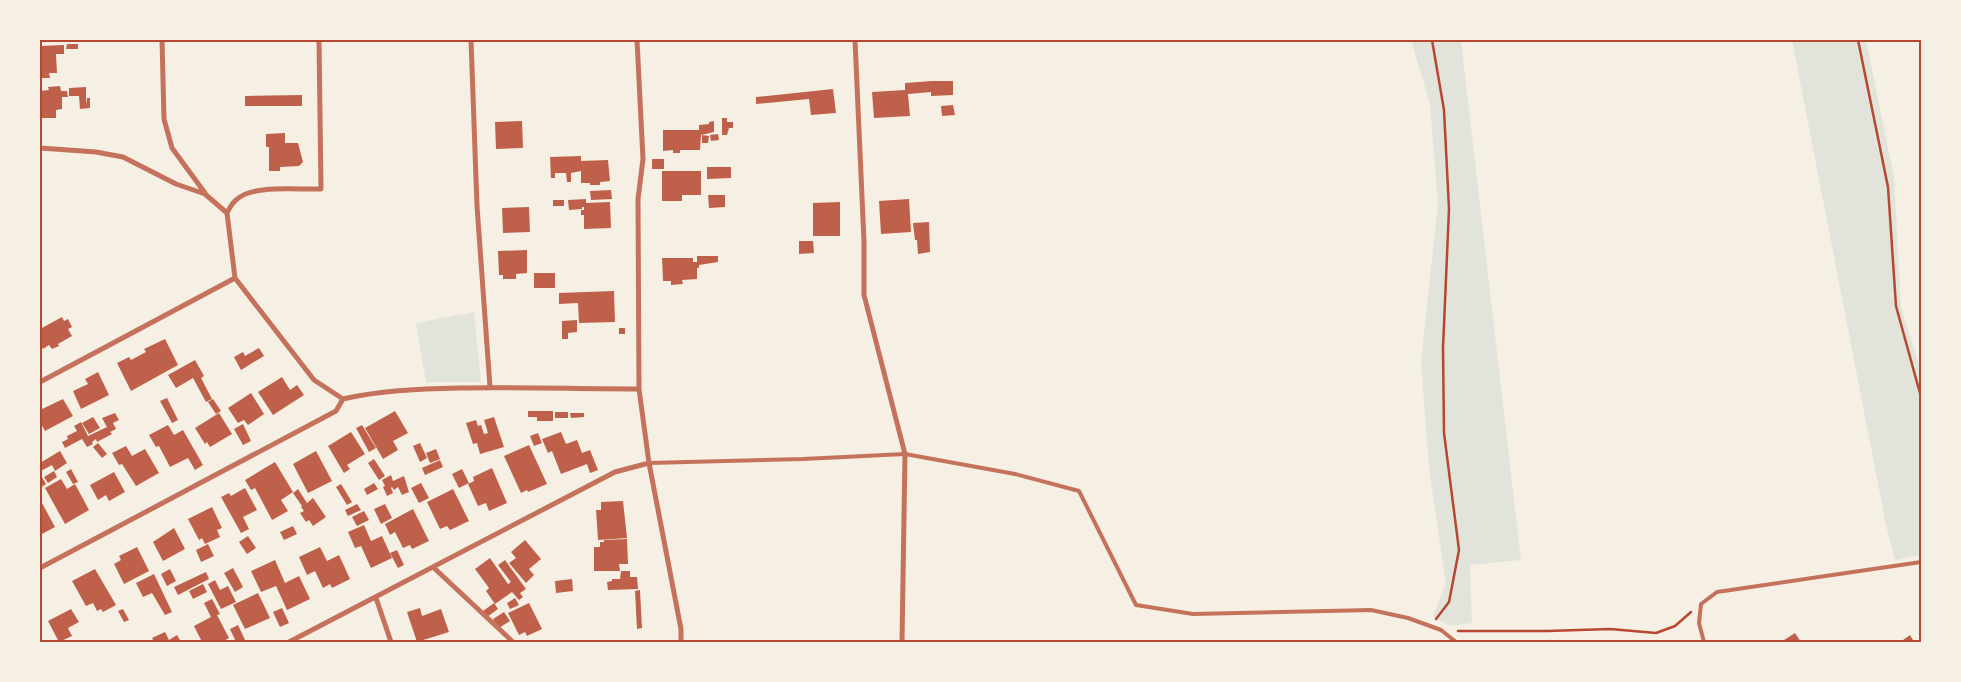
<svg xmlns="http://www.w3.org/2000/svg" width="1961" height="682" font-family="'PT Sans',sans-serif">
<rect width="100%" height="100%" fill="#f6efe4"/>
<!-- green -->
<path fill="#e2e4dc" d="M1411,40H1461L1521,560L1470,565L1472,623L1449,626L1433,616L1446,584L1429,469L1421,362L1438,203L1430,104Z
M1792,40H1866L1894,177L1901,307L1921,371V555L1895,560L1886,525Z
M474,312L481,382H426L416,323Z"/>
<!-- building -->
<path fill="#bf614a" d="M67,44H78V49H66Z
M64,45V54H56L57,73H49L50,78H40V46Z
M932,81H953V95L931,96V92L908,94L910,116L874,118L872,92L905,90V83Z
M60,86L61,91H67L68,97H62V109L56,110V118H40V91L49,90L48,87Z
M86,87V105L87,98H90V108L80,109L79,96H69V88Z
M833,89L836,113L811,115L809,99L756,104V97Z
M302,95V106H245V96Z
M953,105L955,115L942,116L941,106Z
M722,118H727V122H733V128H729L727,135H722Z
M522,121L523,148L496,149L495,122Z
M714,121V132L701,135L700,150H680V153H673V150L663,151V130H699V125L709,124V122Z
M285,133V143H298L303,162L299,166L280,167V171H269V147H266V134Z
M718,134L719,140L711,141L710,135Z
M702,135L709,136L708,143H702Z
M581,156V161L608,160L610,181L600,182V185H590V183H581V171L571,173V182H567L566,173H555V178H551L550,157Z
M652,159H664V169H652Z
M707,167H731V178L707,179Z
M662,171H701V195H682V201H662Z
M611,190L612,199L591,200L590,191Z
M708,195H725V207L709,208Z
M586,199V203L610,202L611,228L584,229V215H581V210H584V207H582V209L569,210L568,200Z
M909,199L911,232L881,234L879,201Z
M553,200H564V206H553Z
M840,202V236H813V203Z
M529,207L530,232L503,233L502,208Z
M929,222L930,252L918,254L917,240H915L913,223Z
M799,241H813L814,253L799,254Z
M527,250V273L516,274V279H503V275H499L498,251Z
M697,256H718V262L699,265V268H697V279L682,280L683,284L671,285V281H663L662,258H693V262H697Z
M534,273H555V288H534Z
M614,291L615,322L579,323L578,303L559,304V293Z
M62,317L64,321L68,319L72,327L68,329L72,336L58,344L59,346L52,349L49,345L43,349L40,344V329Z
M577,320V332L568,333V339H562V321Z
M619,328H625V334H619Z
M165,339L178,365L131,391L117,363L129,357L131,360L146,352L144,349Z
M259,348L264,356L241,370L234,357L243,352L245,356Z
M195,360L204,376L201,378L212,399L206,402L193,378L176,388L168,375Z
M98,372L109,395L81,409L73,391L88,384L85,379Z
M282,377L290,390L297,385L304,395L273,415L258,392Z
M251,393L264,414L248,425L244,420L238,423L228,408Z
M167,398L178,420L172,423L160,401Z
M63,399L73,416L45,431L40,422V410Z
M213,399L221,411L216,414L208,402Z
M395,411L408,433L393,441L398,450L383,459L365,428Z
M528,411H553V421H537V417H528Z
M555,412H568V418H555Z
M115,413L119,420L113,423L116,429L110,432L112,434L97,442L96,439L92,442L93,444L87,447L82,439L65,448L62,442L68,439L67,436L77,431L74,426L81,422L88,436L107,427L102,418Z
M219,413L232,434L210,447L207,442L205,444L195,428Z
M570,413H584V417L571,418Z
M93,417L100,428L89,434L82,423Z
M494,417L504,447L480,454L477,443L473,444L466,423L476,420L478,426L481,425L484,434L488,433L484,420Z
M243,424L251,441L243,445L234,429Z
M168,425L174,435L183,430L203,465L195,470L188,458L170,467L159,446L156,447L149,435Z
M362,425L376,448L369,452L356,428Z
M351,432L365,454L347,465L350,469L344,473L328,446Z
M561,432L566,444L577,440L582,453L590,450L598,470L590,473L587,464L561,474L552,451L548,453L542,439Z
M538,433L542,443L534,446L530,436Z
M98,443L107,454L102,458L93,447Z
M420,443L427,458L420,462L413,446Z
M529,445L547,484L528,492L527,490L521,493L504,456Z
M126,446L132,456L145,449L159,473L136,486L122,464L119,465L112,453Z
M436,449L440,459L430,463L426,453Z
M60,451L67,463L55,471L52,465L41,471L40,463Z
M316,451L332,481L308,493L293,464Z
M374,459L385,476L379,480L368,463Z
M440,460L443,467L425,475L422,468Z
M275,462L293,492L281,500L288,511L272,520L255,488L251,490L245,480Z
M492,468L507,503L489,511L486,503L478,506L468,484L474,481L473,477Z
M71,469L78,482L73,484L66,472Z
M462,469L469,483L459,488L452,474Z
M54,471L57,477L48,483L44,477Z
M114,472L125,492L109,501L106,495L98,500L90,485Z
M40,474L46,484L40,488Z
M391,475L393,481L404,476L409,492L402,495L398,487L394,490L392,487L391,488L393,493L387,496L383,487L385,486L382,480Z
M61,479L67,489L75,484L89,510L65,524L45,488Z
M374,483L378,489L367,495L364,489Z
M421,483L429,498L419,503L411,488Z
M341,484L352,502L347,505L336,487Z
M245,488L257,510L243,517L249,529L241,533L221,497L229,493L231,496Z
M298,489L307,503L313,498L326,517L313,526L309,520L306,522L300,513L304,511L301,507L302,506L293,493Z
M453,489L469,521L450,530L447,526L440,529L427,502Z
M623,501L627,538L598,540L596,510H601V502Z
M42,503L55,527L40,535V504Z
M357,504L361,510L348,516L345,510Z
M385,504L392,518L381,524L374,509Z
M212,507L222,528L217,530L220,537L205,544L202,538L199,540L188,519Z
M413,509L429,541L412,549L410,545L403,548L395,532L390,535L385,524Z
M364,511L369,520L357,526L352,517Z
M364,525L371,541L382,536L392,558L371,568L361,546L355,548L348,532Z
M293,526L297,534L284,540L280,532Z
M174,528L185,549L163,561L153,542Z
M248,536L256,548L247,554L239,542Z
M627,539L628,564H619L620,571H594V547H600V542H604V540Z
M525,540L541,559L529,569L534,575L526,583L509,563L516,558L511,552Z
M208,544L214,556L201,562L196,550Z
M137,547L149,571L124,584L114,564L121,560L119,556Z
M320,547L327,561L339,555L350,579L332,588L330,584L323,588L315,571L307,575L299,557Z
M397,550L404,565L398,568L390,553Z
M490,558L508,584L511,582L498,565L505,560L526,589L520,593L523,597L519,600L512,592L495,604L486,591L489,588L475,569Z
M275,560L285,583L299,576L310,599L287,610L276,586L261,592L251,571Z
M233,568L243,587L235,592L224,573Z
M95,569L116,605L103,612L101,609L97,611L93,603L86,606L72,581Z
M170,569L176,581L167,586L161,574Z
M621,571H630V577H637L638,589L608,590L607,582L612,581V579H620Z
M206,572L209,579L178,595L174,587Z
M154,574L172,612L165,615L152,593L143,597L136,583Z
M572,579L573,591L556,593L555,581Z
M215,580L220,590L228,586L236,602L221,609L208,584Z
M203,584L207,592L193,599L189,591Z
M640,590L642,628L637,629L635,591Z
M258,593L270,618L245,629L233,605Z
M515,598L519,605L510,609L507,603Z
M212,599L220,614L217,615L229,638L222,642H202L194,626L211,617L204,603Z
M494,603L498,609L487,617L483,611Z
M529,603L542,629L527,636L525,632L519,635L508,613Z
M282,608L289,623L280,627L273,612Z
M420,608L422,616L441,609L449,632L417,642L407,612Z
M71,609L79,622L68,628L72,636L59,642L48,621Z
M123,609L129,620L124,622L118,611Z
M504,612L510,621L499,628L493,619Z
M238,625L246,642H236L230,629Z
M165,632L169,640L177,635L181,642H154L152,638Z
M1795,633L1801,642H1781Z
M1910,635L1913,640L1910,642H1905L1903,640Z"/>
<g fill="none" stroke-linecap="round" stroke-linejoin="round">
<!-- path -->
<path stroke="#b5482f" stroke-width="2.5" d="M1432,40L1444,110L1449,209L1443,348L1444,433L1459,550L1449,602L1436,619
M1858,40L1888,187L1896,306L1921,397
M1458,631H1548L1610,629L1656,633L1675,626L1691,612"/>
<!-- service -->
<path stroke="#c5725c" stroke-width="4" d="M649,463L803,459L905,454L1015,474L1079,491L1136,605L1193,614L1371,610L1408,618L1441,630L1456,642
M1704,642L1699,623L1701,604L1717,592L1921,562"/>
<!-- minor -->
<path stroke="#c5725c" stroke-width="5" d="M162,40L164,119L172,148L205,193
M319,40L321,189C298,190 252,184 236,200C232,203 229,209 227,213L235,278L314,380L343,399
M471,40L477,206L490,387
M637,40L643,159L638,199L639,389L649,463L681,629V642
M855,40L864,242V295L905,454L902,642
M40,148L96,152L123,157L176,184L205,194L227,213
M40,382L235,278
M433,567L513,642
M40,568L336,411L343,399C382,390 420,389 460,388C520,387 579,389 639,389
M376,598L391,642
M289,642L615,472L649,463"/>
</g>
<!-- border -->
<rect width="1961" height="682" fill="none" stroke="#f6efe4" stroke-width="82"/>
<rect x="41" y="41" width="1879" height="600" fill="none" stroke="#b5482f" stroke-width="2"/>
</svg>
